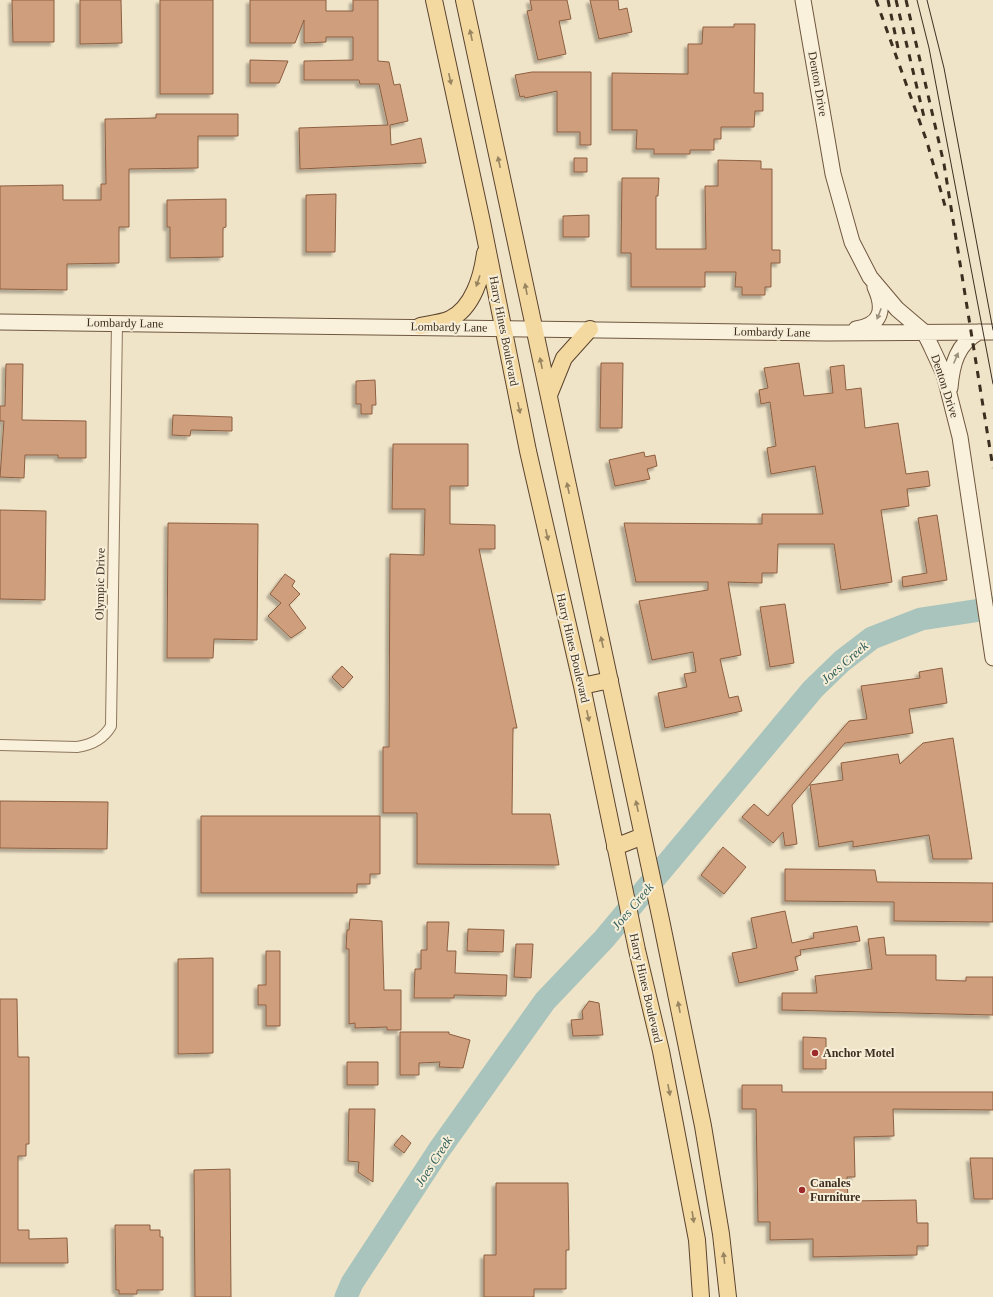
<svg xmlns="http://www.w3.org/2000/svg" width="993" height="1297" font-family="'Times New Roman',serif">
<defs>
<filter id="shadow"><feDropShadow dx="-3.5" dy="3.5" stdDeviation="1" flood-color="#0004"/></filter>
</defs>
<rect width="100%" height="100%" fill="#f0e4c8"/>
<g fill="none" stroke-linecap="round" stroke-linejoin="round">
<!-- river -->
<path stroke="#a9c4bc" stroke-width="23" d="M346,1297L352,1283L439,1150L545,1001L604,939L813,689L842,661L872,638L921,619L993,608"/>
</g>
<!-- building -->
<path fill="#cf9f7d" stroke="#8d5f41" filter="url(#shadow)" d="M12,0H54V42H13Z
M80,0H121L122,43L80,44Z
M160,0H213V94H160Z
M250,0H326V11H353V0H378V61L389,62L394,85L400,84L408,121L390,125L391,145L421,138L426,163L300,169L299,128L388,125L379,84H360L359,80H304V61L353,60V37H326V42L304,43V20L295,43H250Z
M530,0H567L571,19L559,21L566,54L538,60L527,11L532,10Z
M590,0H618L619,10L627,8L632,32L599,39Z
M734,24H755L754,93H763V111H755L754,127H721V139H714V150H690V154H654V149H636L637,130H612V73L688,74V44H702L703,27H734Z
M250,60L288,61L279,83H250Z
M532,72H591V145H580V132H557V91L525,98L524,96L520,97L515,75Z
M156,114H238V136H198V168L129,169V227H119V263L67,264V290L0,289V186L63,185V200H101V184H106L105,119L156,118Z
M574,158H587V172H574Z
M718,160L761,161V169H772V250H780V263H771V287H765V295H742V287H735L736,272H705V287H631V253H621L622,178H659L658,196H656V249H706L705,186H718Z
M336,194L335,252H306V195Z
M226,199V227L223,228V257L170,258V227H167V200Z
M589,215V237H563V216Z
M601,363H623L622,428H600Z
M799,363L804,396L833,393L830,367L844,365L846,390L861,388L865,428L898,423L906,474L928,471L930,486L907,489L909,506L881,510L892,582L841,590L834,544H778L777,573H762V583L728,582L741,655L720,659L729,698L738,696L742,711L665,728L658,693L687,687L684,674L696,672L693,652L652,660L639,601L708,590V582H636L624,523L762,524V514H823L815,466L771,474L767,448L776,446L770,402L761,404L759,390L768,388L764,368Z
M6,364H23L22,420L86,421V458H58V455H25L24,478L0,477L4,421H0V406H5Z
M375,380L376,405H372V414H361V404H356V381Z
M173,415L232,417V431L191,430L190,436L172,435Z
M393,444H468V486H450V524L495,525V549H479L517,728H513L512,814H550L559,865L417,864V813H383V747H389L390,554L424,555L425,509H392Z
M644,452L645,457L655,455L657,466L647,469L650,479L615,486L609,460Z
M0,510L46,511L45,600L0,599Z
M937,515L947,580L903,587L902,577L927,573L918,518Z
M168,523L258,524L257,640L214,639L213,658H167Z
M285,574L295,581L292,586L300,594L289,605L306,628L291,638L268,616L281,603L270,594Z
M785,604L794,663L770,667L760,607Z
M342,666L353,677L343,688L332,677Z
M942,668L947,703L909,709L913,733L845,743L792,805L797,844L785,846L783,832L773,843L742,817L754,804L768,816L849,721L867,719L861,686L920,678L919,672Z
M953,738L972,859H933L929,835L853,847V841L819,847L810,785L843,780L841,763L898,754L900,764L923,743Z
M0,801L108,802L107,849L0,848Z
M201,816H380V874H370V884H357V893H201Z
M723,847L746,867L724,894L701,875Z
M785,869L875,870L877,882L993,883V922L894,921V902L785,901Z
M785,911L792,943L814,938L813,933L857,926L860,941L800,950L801,955L795,957L798,970L739,983L732,953L757,948L751,918Z
M350,919L382,921L384,990H401V1030H387V1027L355,1028V1023L349,1024V949H346L347,930H349Z
M427,922H449L447,951H456L455,973L507,975L506,996L454,995V998H414L415,969H421V950H427Z
M468,929L504,930L503,952L467,951Z
M884,937L886,955H936V980L966,981V977H993V1015L782,1010V993H817L815,976L872,969L868,939Z
M516,944H533L531,978L514,977Z
M266,951H280V1026H266V1005H258V985H266Z
M213,958V1053L178,1054V959Z
M0,999H17L18,1057H29V1144H26V1156H18V1230H29V1239L67,1238L68,1263H0Z
M589,1001L599,1003L603,1035L573,1036L571,1020L583,1019L582,1011Z
M400,1032H449V1034L470,1040L463,1068L439,1067L440,1062L419,1063V1075H400Z
M803,1037L826,1038V1069H803Z
M347,1062H378V1085H347Z
M742,1085H782V1092H993V1110L893,1109L894,1136L854,1137L855,1177H847L848,1201L916,1200L917,1223H928V1246H917V1255L813,1257V1239L770,1240V1222H758L756,1109H742Z
M349,1109H375L373,1182L358,1172L359,1162L348,1161Z
M402,1135L411,1143L404,1153L394,1145Z
M970,1158H993V1199H974Z
M230,1169L231,1297H195L194,1170Z
M496,1183H568L569,1250H566V1289H534V1297H484V1255H496Z
M115,1225H150V1230H160V1237H163V1290H137V1294H119V1290H116Z"/>
<g fill="none" stroke-linecap="round" stroke-linejoin="round">
<!-- street casing -->
<g stroke="#8d765c" stroke-width="12">
<path id="street" d="M0,745L77,747C91,745 103,740 111,726L117,323"/>
</g>
<!-- secondary casing -->
<g stroke="#6f573f" stroke-width="17">
<path id="secondary" d="M803,0L833,174L852,242L870,277L897,309L924,332L931,346L944,374L960,437L993,658
M0,322L827,333L993,332
M856,329C882,325 885,309 875,287
M950,388C952,364 957,344 979,332"/>
</g>
<!-- primary casing -->
<g stroke="#5b4430" stroke-width="18">
<path id="primary" d="M434,0L482,222L528,451L582,686L637,950L661,1051L697,1240L701,1297
M464,0L661,920L703,1126L721,1234L728,1297
M420,326C429,324 441,323 450,319C473,308 482,276 485,253
M549,395L564,358L590,329
M582,686L610,680
M615,847L643,836"/>
</g>
<!-- street -->
<use href="#street" stroke="#faf1dc" stroke-width="10"/>
<!-- secondary -->
<use href="#secondary" stroke="#faf1dc" stroke-width="15"/>
<!-- primary -->
<use href="#primary" stroke="#f3d9a0" stroke-width="16"/>
<!-- tram -->
<path stroke="#3d2e20" stroke-width="1" d="M917,0L929,48L993,384
M927,0L944,68L993,330"/>
<!-- rail -->
<path stroke="#3d2e20" stroke-width="3" stroke-dasharray="7 7" stroke-linecap="butt" d="M876,0L927,142L945,206
M888,0L898,48
M896,0L924,117
M906,0L944,164L993,468"/>
</g>
<!-- one-way arrows -->
<defs><path id="oneway-solid" d="M-6-.8H1V-3.2L6.5 0L1 3.2V.8H-6Z"/></defs>
<g fill="#988460">
<use href="#oneway-solid" transform="translate(471 35) rotate(-102)"/>
<use href="#oneway-solid" transform="translate(450 79) rotate(78)"/>
<use href="#oneway-solid" transform="translate(499 162) rotate(-102)"/>
<use href="#oneway-solid" transform="translate(478 281) rotate(109)"/>
<use href="#oneway-solid" transform="translate(526 289) rotate(-101)"/>
<use href="#oneway-solid" transform="translate(541 363) rotate(-102)"/>
<use href="#oneway-solid" transform="translate(519 408) rotate(78)"/>
<use href="#oneway-solid" transform="translate(568 488) rotate(-102)"/>
<use href="#oneway-solid" transform="translate(547 535) rotate(77)"/>
<use href="#oneway-solid" transform="translate(602 642) rotate(-102)"/>
<use href="#oneway-solid" transform="translate(588 716) rotate(78)"/>
<use href="#oneway-solid" transform="translate(637 806) rotate(-102)"/>
<use href="#oneway-solid" transform="translate(679 1007) rotate(-101)"/>
<use href="#oneway-solid" transform="translate(669 1090) rotate(79)"/>
<use href="#oneway-solid" transform="translate(693 1217) rotate(81)"/>
<use href="#oneway-solid" transform="translate(724 1258) rotate(-97)"/>
</g>
<g fill="#9c907e">
<use href="#oneway-solid" transform="translate(879 314) rotate(111)"/>
<use href="#oneway-solid" transform="translate(956 358) rotate(-67)"/>
</g>
<!-- markers -->
<g fill="#9e2a2b" stroke="#f7eed8" stroke-width="1.5">
<circle cx="815" cy="1053" r="4"/>
<circle cx="802" cy="1190" r="4"/>
</g>
<g text-anchor="middle" stroke-width="4" stroke-linejoin="round" paint-order="stroke">
<!-- street labels -->
<g font-size="12" fill="#3d2e20" stroke="#f7eed8">
<text transform="translate(818 84) rotate(80)" y="4">Denton Drive</text>
<text transform="translate(125 323) rotate(1)" y="4">Lombardy Lane</text>
<text transform="translate(449 327) rotate(1)" y="4">Lombardy Lane</text>
<text transform="translate(504 331) rotate(79)" y="4">Harry Hines Boulevard</text>
<text transform="translate(772 332) rotate(1)" y="4">Lombardy Lane</text>
<text transform="translate(945 386) rotate(72)" y="4">Denton Drive</text>
<text transform="translate(100 584) rotate(-89)" y="4">Olympic Drive</text>
<text transform="translate(573 648) rotate(77)" y="4">Harry Hines Boulevard</text>
<text transform="translate(646 988) rotate(77)" y="4">Harry Hines Boulevard</text>
</g>
<!-- poi labels -->
<g font-size="12" font-weight="bold" fill="#3d2e20" stroke="#f7eed8" text-anchor="start">
<text x="823" y="1057">Anchor Motel</text>
<text x="810" y="1187">Canales<tspan x="810" dy="14">Furniture</tspan></text>
</g>
<!-- water labels -->
<g font-size="13" font-style="italic" fill="#2f5d5a" stroke="#f7eed8">
<text transform="translate(844 662) rotate(-41)" y="5">Joes Creek</text>
<text transform="translate(632 906) rotate(-50)" y="5">Joes Creek</text>
<text transform="translate(433 1161) rotate(-57)" y="5">Joes Creek</text>
</g>
</g>
</svg>
